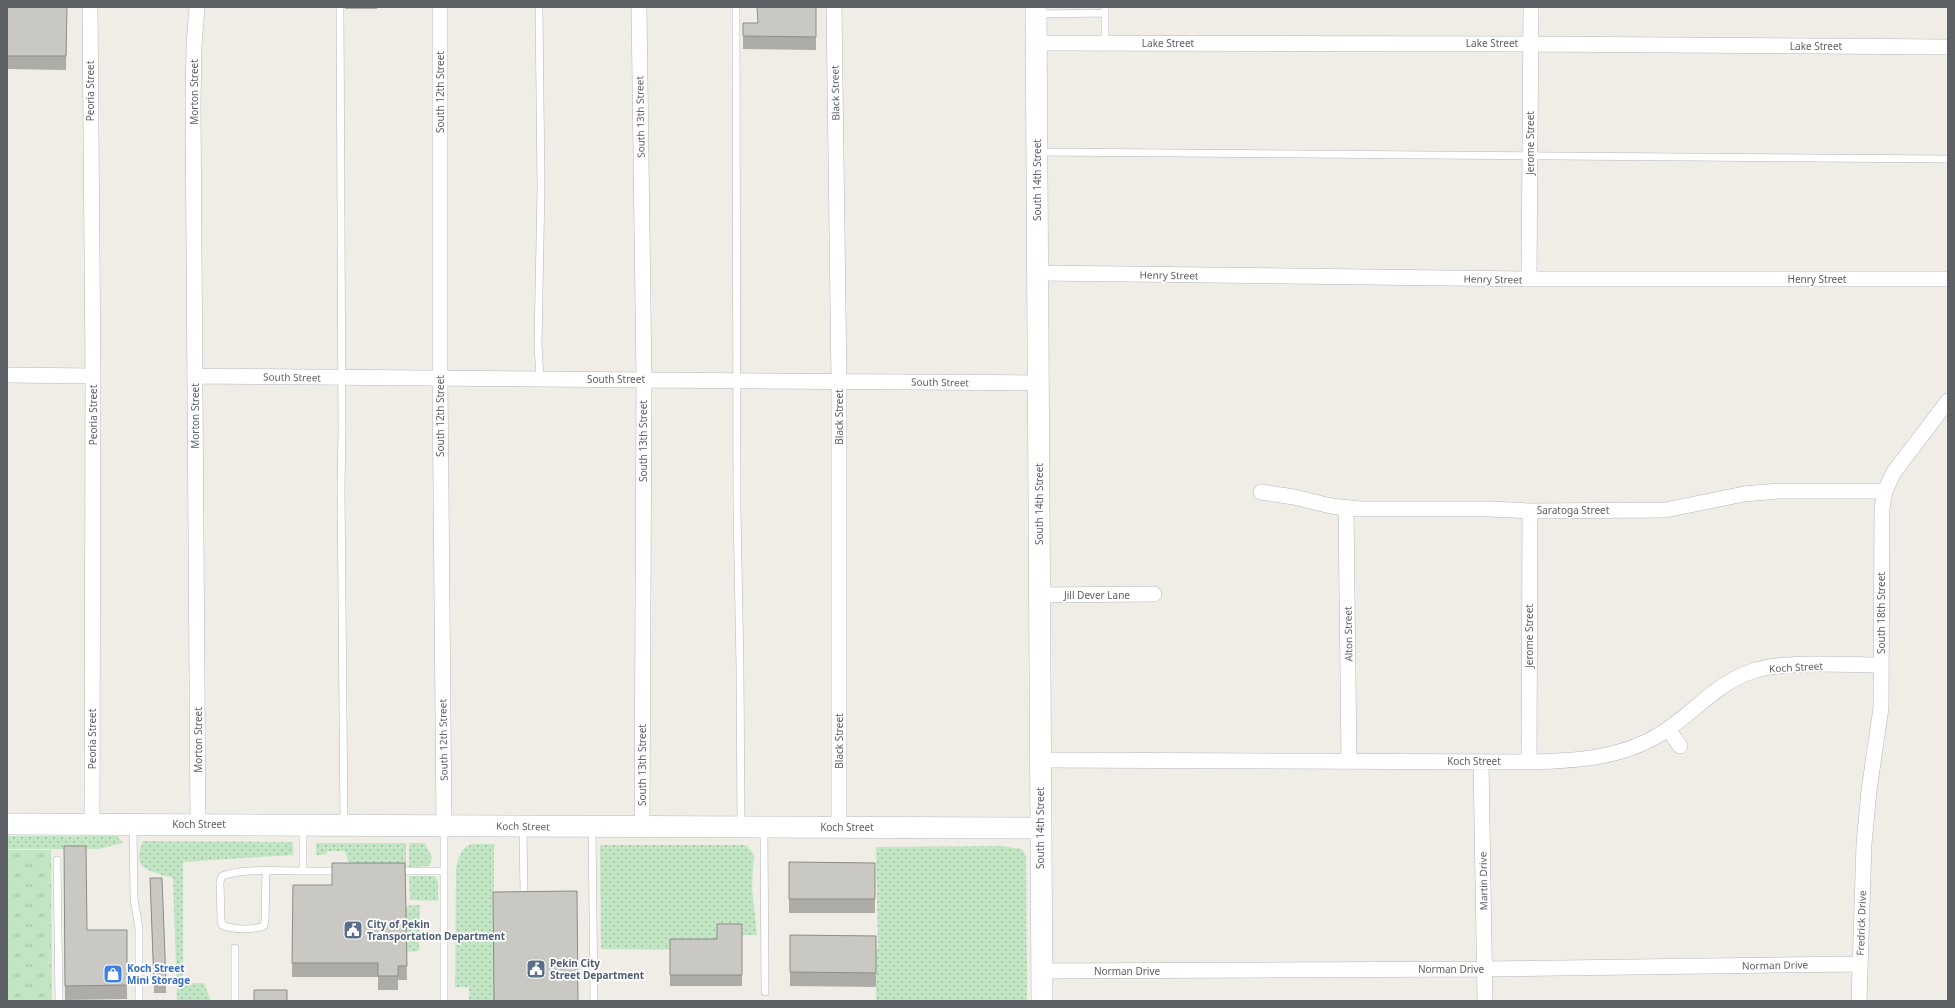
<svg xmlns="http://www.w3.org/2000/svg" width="1955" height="1008" font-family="'Noto Sans',sans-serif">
<defs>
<pattern id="grass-dots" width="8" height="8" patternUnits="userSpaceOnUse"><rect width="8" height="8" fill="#c2e6c4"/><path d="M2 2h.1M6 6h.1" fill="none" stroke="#a1bea3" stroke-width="1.8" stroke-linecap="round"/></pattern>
<pattern id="park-tufts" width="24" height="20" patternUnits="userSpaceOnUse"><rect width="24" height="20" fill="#c2e6c4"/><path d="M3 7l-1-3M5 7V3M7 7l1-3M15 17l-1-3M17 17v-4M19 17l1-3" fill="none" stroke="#a1bea3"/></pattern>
</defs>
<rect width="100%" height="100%" fill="#efede5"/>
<!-- grass -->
<path fill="url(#grass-dots)" d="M7,836H117L123,843L99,849H7Z
M143,841L293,842V855L183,862V983H204L211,1001H177L173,878C152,871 130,871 143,841Z
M316,843H406V867H360L348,861L345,851H328L324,855H316Z
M409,843H425L432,858L429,866L409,867Z
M472,844H494V1001H469V987H455L456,869C458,859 461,847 472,844Z
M600,845H747L754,855L752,887L757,935H717V950L601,949Z
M1001,846L1022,849L1026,856L1027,1001H876V950H878L876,847Z
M409,876H435L438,882V901L410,900Z
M410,905H420L419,951L405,952V908Z"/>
<!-- park -->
<path fill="url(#park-tufts)" d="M7,850H51L52,1001H7Z"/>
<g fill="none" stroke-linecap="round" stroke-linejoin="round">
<!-- lane casing -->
<g stroke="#b5b7bc" stroke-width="8">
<path id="lane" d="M340,7L342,431L341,488L344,825
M539,7L541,188L538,344L540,379
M736,7L737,510L740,667L741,825
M1105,7V43
M1037,14L1105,13
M1039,152L1948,159
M133,826L134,898L139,929V1001
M303,827V871H341
M592,827L594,1001
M523,828L524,895
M764,829L765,992
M57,860L59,1001
M396,871H444
M266,872L265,920L264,926C253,930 233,930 222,925L221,920L220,882L222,876C243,868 280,871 303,871
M235,948V1001
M444,1001V827"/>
</g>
<!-- street casing -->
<g stroke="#b5b7bc" stroke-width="16">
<path id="street" d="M90,7L93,376L92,824
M197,7L194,46L193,104L198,824
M440,7V380L444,825
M639,7L644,379L642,826
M834,7L839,381V827
M1036,43L1531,44L1948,47
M1038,273L1529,279H1948
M1529,279L1531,7
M7,375L93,376
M195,376C476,380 757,380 1038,383
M1261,492L1294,497L1331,506L1360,509H1490L1530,511L1665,510L1744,494L1778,491H1885
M1346,508L1349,761
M1039,595L1154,594
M1668,729L1680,746
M1041,760L1529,762C1578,761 1627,758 1668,729C1697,709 1719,682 1753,671C1786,660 1845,665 1881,665
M1481,762L1485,1001
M1529,762L1530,511
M1042,971L1484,969L1859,964
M1859,1001L1864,844L1869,790L1881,708L1882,508L1885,491L1894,472L1948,401"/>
</g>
<!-- secondary casing -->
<g stroke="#b6b9bf" stroke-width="22">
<path id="secondary" d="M1036,7L1042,1001
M7,824L1040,828"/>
</g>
<!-- lane -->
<use href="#lane" stroke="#fff" stroke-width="7"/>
<!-- street -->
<use href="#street" stroke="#fff" stroke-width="15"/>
<!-- secondary -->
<use href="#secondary" stroke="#fff" stroke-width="21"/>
</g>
<!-- wall -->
<path fill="#aeaca7" d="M7,7H67L66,70L7,69Z
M345,7H377V9H345Z
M816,7V50L743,49V23H757Z
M867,7H894V8H867Z
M935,7H996V8H935Z
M64,846L87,930H127V999L65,1000Z
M789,862L875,863V913H789Z
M405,863L407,980H398V990H378V977H292L293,885H332Z
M150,878L166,982V993H154Z
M742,924V986H670V939H717Z
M790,935L876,936V987L790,986Z"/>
<!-- building -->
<path fill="#cac8c2" stroke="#8d8c88" d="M7,7H67L66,56H7Z
M757,7H816V37L743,36V23H758Z
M64,846H86L87,930H127V985L65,986Z
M789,862L875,863V899H789Z
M332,863H405L407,966H398V976H378V963H292L293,885H332Z
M150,878H162L166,982L154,983Z
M577,891L578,1001H494L493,892Z
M717,924H742V975H670V939H717Z
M790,935L876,936V973L790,972Z
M254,990H287V1001H254Z"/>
<!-- icons -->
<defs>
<g id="civic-square" transform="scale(1)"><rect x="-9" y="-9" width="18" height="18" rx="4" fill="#5c6f8a" stroke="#fff"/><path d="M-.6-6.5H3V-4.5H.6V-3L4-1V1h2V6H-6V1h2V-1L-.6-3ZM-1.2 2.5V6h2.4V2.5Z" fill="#fff"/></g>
<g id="shop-square" transform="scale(1)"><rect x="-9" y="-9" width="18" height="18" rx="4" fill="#3f7fe0" stroke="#fff"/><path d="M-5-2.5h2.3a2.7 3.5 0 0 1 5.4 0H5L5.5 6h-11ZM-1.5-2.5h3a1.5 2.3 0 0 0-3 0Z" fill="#fff"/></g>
</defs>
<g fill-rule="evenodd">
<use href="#civic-square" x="353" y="930"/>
<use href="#civic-square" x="536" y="969"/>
<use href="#shop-square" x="113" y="974"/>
</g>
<g text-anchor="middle" stroke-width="3.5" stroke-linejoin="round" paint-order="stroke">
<!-- street labels -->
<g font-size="10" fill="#5d6065" stroke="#fff">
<text x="1168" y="47">Lake Street</text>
<text x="1492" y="47">Lake Street</text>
<text x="1816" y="50">Lake Street</text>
<text transform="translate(90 91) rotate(-90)" y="4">Peoria Street</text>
<text transform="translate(194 92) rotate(-90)" y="4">Morton Street</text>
<text transform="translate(440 92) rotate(-90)" y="4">South 12th Street</text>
<text transform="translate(835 93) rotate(-91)" y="4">Black Street</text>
<text transform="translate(640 117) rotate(-91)" y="4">South 13th Street</text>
<text transform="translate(1530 143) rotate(-90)" y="4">Jerome Street</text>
<text transform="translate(1037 180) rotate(-90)" y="4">South 14th Street</text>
<text transform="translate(1169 275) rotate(1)" y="4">Henry Street</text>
<text transform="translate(1493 279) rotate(1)" y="4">Henry Street</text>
<text x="1817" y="283">Henry Street</text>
<text transform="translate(292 377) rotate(1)" y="4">South Street</text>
<text x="616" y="383">South Street</text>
<text transform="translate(940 382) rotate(1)" y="4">South Street</text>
<text transform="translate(93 415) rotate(-90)" y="4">Peoria Street</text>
<text transform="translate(195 416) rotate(-90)" y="4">Morton Street</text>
<text transform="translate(440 416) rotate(-90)" y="4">South 12th Street</text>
<text transform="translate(839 417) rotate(-90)" y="4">Black Street</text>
<text transform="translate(643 441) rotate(-90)" y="4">South 13th Street</text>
<text transform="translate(1039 504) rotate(-90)" y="4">South 14th Street</text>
<text x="1573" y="514">Saratoga Street</text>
<text x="1097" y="599">Jill Dever Lane</text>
<text transform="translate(1881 613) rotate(-90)" y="4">South 18th Street</text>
<text transform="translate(1348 634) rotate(-91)" y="4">Alton Street</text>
<text transform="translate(1529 636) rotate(-90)" y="4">Jerome Street</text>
<text transform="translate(1796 667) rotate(-3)" y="4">Koch Street</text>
<text transform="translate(92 739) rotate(-90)" y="4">Peoria Street</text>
<text transform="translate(198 740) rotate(-90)" y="4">Morton Street</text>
<text transform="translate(443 740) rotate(-91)" y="4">South 12th Street</text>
<text transform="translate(839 741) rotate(-90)" y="4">Black Street</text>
<text x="1474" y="765">Koch Street</text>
<text transform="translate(642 765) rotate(-90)" y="4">South 13th Street</text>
<text x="199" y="828">Koch Street</text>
<text transform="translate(523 826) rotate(1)" y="4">Koch Street</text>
<text x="847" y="831">Koch Street</text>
<text transform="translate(1040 828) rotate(-90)" y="4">South 14th Street</text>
<text transform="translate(1483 881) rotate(-91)" y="4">Martin Drive</text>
<text transform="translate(1861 923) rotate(-88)" y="4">Fredrick Drive</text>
<text transform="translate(1775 965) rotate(-1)" y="4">Norman Drive</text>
<text x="1451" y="973">Norman Drive</text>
<text x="1127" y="975">Norman Drive</text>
</g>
<!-- service labels -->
<g font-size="10" font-weight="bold" fill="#4e5e75" stroke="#fff" text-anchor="start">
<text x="367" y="928">City of Pekin<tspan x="367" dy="12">Transportation Department</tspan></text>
<text x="550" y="967">Pekin City<tspan x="550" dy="12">Street Department</tspan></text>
</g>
<!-- shop labels -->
<g font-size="10" font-weight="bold" fill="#366cbe" stroke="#fff" text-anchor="start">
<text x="127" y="972">Koch Street<tspan x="127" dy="12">Mini Storage</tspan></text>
</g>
</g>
<!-- border -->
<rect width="1955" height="1008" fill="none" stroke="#5d6065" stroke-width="16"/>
</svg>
